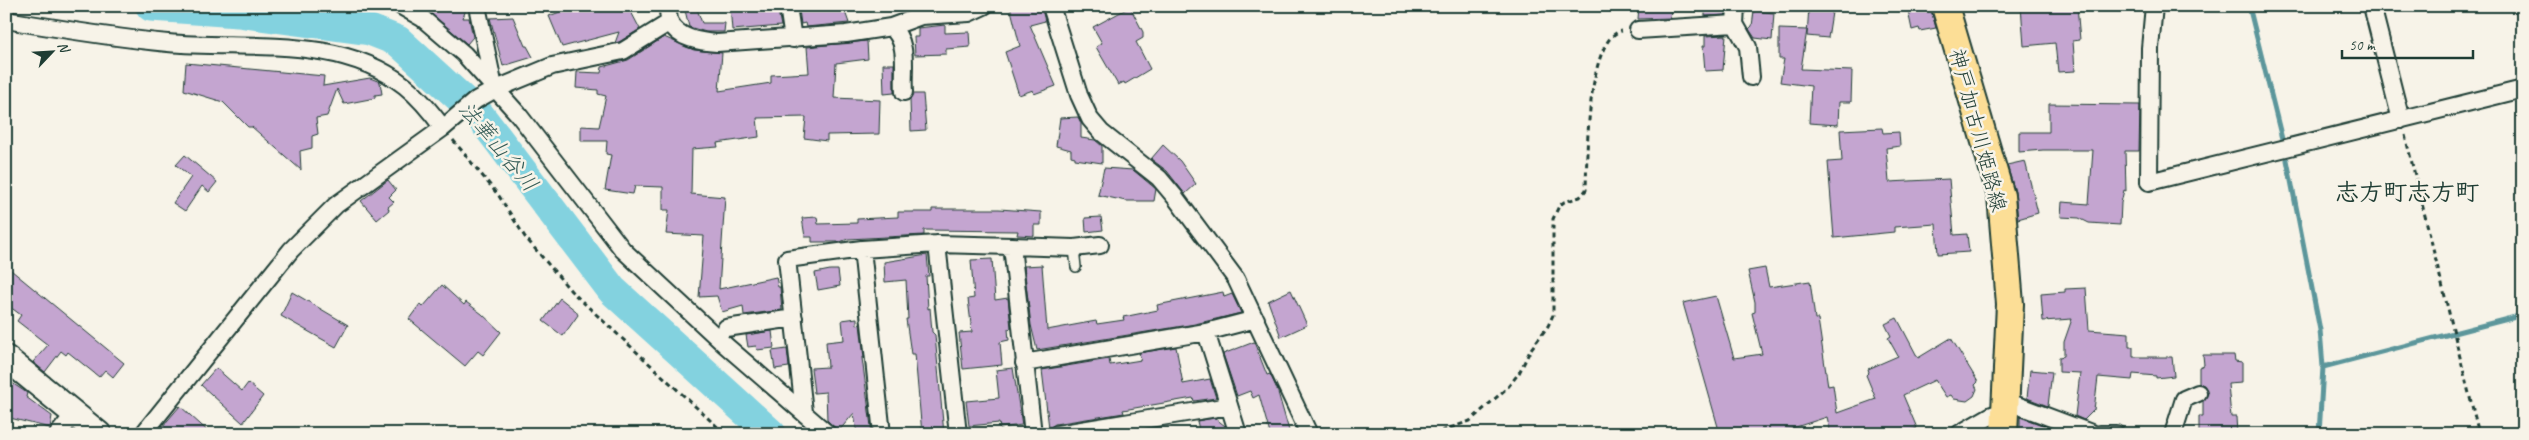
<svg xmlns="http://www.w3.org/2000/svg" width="2529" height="440" font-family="Caveat,'Klee One',sans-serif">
<rect width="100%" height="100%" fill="#f7f3e8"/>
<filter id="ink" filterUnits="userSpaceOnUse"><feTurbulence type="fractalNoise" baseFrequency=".02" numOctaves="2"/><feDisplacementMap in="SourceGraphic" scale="10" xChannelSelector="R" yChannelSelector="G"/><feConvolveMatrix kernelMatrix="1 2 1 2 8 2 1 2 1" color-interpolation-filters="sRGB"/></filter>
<g filter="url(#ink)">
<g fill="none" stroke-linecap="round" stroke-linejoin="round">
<!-- stream -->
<path stroke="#5b969b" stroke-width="5" d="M2249,6L2282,139
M2287,160L2320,330L2323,367L2319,434
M2323,367L2523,315"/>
<!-- river -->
<path stroke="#83d2df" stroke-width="31" d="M151,6L238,12L370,30L398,41L480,116L612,290L771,434"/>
</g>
<!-- building -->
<path fill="#c4a5d0" stroke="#1f3d34" d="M422,6H467L463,18H469L473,37L467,44Z
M576,6H628L640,29L619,42L615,43L619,32L562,47L549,16Z
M684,6H696L702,23H725L724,32H706L689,27Z
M730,6H777L781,26L732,30Z
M804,6H843L849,23L806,27L805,23L801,24L799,10L804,9Z
M1010,6H1041L1045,21L1030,25L1056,86L1034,94L1033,90L1019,95L1005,52L1020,46Z
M1639,6L1671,8L1670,18L1638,19Z
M1705,6H1726V15L1705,16Z
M1809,6H1833L1828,38L1807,36Z
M1907,6H1930L1936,28L1920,31L1919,28L1912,30Z
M2021,6H2077L2080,40L2073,41L2075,71L2058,72L2055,43L2024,46Z
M1130,7L1143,32V38L1136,42L1150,69L1125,84L1124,82L1118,85L1096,47L1102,43L1093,27Z
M1754,11L1774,13L1772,40L1755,38L1749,29L1752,26Z
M513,17L525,46H527L533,57L503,66L490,18Z
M945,25V33L969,32L970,47L946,49V54L915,55L914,37H918V28Z
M1779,29L1807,30L1801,69L1852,71L1851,102H1839L1838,125L1809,123L1811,86L1780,82L1784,59H1779Z
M1726,35L1723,70L1705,71L1703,46H1705V36Z
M664,37L694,50L722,53L719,91L771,83V75L809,73L807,47L867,41L868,59L836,63L834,98L880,100L879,134L827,135V141L804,138L806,117L757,118L759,137L717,143L718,147L692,149L691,194L725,197L719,289L776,277L778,287H780L782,310L744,315L743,306L722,312L717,296L699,297L704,236L666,234L669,210H663V187L635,186L633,194L605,190L611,155L606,154L607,141H581V126L599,127L606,96L598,94V90L576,88L577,72L601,73L602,67L628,60Z
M186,63L324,76L323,86L370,78L380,82L382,94L375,95V98L344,104L337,89L327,116L316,118L318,134L312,136V148L300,151L301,170L252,127H248L223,102L184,90Z
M883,64H894V93L884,94Z
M913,94H923L926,130L911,131L910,100Z
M2049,104L2140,105L2139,151H2125L2126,191L2124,190L2121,203L2120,225L2089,223L2079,218L2061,217L2062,202L2089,204L2093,150H2043L2019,152V132H2049Z
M1078,117L1081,123V138L1095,140L1102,146V163L1075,159V157L1071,156V150L1056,146L1060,118Z
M1882,128L1883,133L1899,132L1900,146L1886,148L1889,182L1949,179L1954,235L1967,234L1969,252L1938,254L1936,224L1894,227V232L1834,238L1828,162L1842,161L1840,130Z
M1163,145L1180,161L1196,184L1185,194L1167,171L1151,159Z
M185,155L217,182L209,192L202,186L185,211L173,203L191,177L176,165Z
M2025,161L2038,213L2018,219L2015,192L2007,165Z
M1104,168L1133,170L1156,189L1154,201H1126L1098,195Z
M388,180L396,190L389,197L394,202L388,207L389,210L377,220L361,201Z
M932,209H999L1041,212V225H1034V236L1017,235L1018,231L924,230V235L848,239L840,242H812V237H805L802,218L817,217L818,224L857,223V219L898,217V212H932Z
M1101,217L1103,230L1086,232L1085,218Z
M927,255L929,276H926L928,309L930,308L932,332L935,335L944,434H922L915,354H911L906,319H908L906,280L885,282L884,262Z
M992,259L995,300L1008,298L1011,328L1008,329L1009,340L1000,342L1002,365L963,369L959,333L972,332L968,299L974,298L971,260Z
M1042,265L1047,330L1096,321L1097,324L1124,320L1123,317L1158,310L1157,305L1223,292L1224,297L1232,294L1241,313L1195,324L1037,350L1031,325L1024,266Z
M6,266L124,363L113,377L105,370L99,377L68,352L66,355L61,351L45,372L33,362L48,345L17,321L21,315L6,304Z
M1765,268L1769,287L1810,281L1815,319H1818L1828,386L1833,385L1837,413L1876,399L1866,375L1869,372L1868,369L1898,356L1888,338L1891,336L1885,324L1897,318L1918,358L1951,338L1978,382L1975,385L1977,389L1974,396L1967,401L1954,399L1951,395L1946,397L1935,380L1903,395L1917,428L1903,434H1831L1827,417L1774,434H1720L1683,303L1716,296L1734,358L1762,354L1752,313L1755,312V302L1748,271Z
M830,270H838L840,286L818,290L815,273Z
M442,285L464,305L466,302L482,314L501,332L483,355L478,351L465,366L409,319L420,304L423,307Z
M2086,288L2089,330L2129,333V347H2133V357H2172L2174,376L2156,378V376L2133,374L2132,380L2098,377L2094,410L2084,420L2075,416L2080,373L2059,372V357L2064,356V342L2072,319L2043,321L2041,294L2065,292V289Z
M1291,290L1307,325L1281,337L1268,301Z
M292,292L348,325L336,347L281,316Z
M560,298L576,311L578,315L563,336L543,321Z
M857,318V325L860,324L864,358H862L872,434H857L854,413L838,432L827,420L826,392L814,393L811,368L828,367L826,342L844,340L842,320Z
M772,331L774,348L757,350L756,346L748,347L746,335Z
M1254,342L1267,375L1270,374L1277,389L1290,434H1270L1259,395L1253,398L1250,391L1237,396L1223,354Z
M1176,347L1183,384L1210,379L1216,398L1194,401L1193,398L1123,410L1124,413L1055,424L1049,428L1042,370L1109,359L1110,365L1141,360L1139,353Z
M787,349L789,367L775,369L772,351Z
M2203,355H2234L2235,361L2242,362V383L2228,384L2231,417H2236L2237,434H2199V416H2203V401L2208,394L2204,385L2199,383V367L2204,365Z
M216,368L242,391L248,383L263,396L243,423L201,385Z
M1013,368L1022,425L1000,428L999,423L969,426L966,401L999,398L996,370Z
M2030,370L2052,372L2048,406L2027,398Z
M6,379L27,393L26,397L52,416L50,428L6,417Z
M180,406L211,434H169L162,427Z
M2020,417L2045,426V434H2026L2020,430Z
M1215,418L1225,426L1227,434H1200L1197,421Z"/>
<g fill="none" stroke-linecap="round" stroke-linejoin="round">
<!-- lane casing -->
<g stroke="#1f3d34" stroke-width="12">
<path id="lane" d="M1074,248L1076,267"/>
</g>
<!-- street casing -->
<g stroke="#1f3d34" stroke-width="20">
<path id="street" d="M401,6L422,18L464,54L518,114L623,250L724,344L828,434
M477,6L494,87
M668,6C668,11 668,18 670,22C678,39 701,42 717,43L846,34L891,27L921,16L969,13L984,6
M788,6L793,39
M1051,6L1079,95L1090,119L1101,132L1159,178L1175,197L1236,279L1309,434
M1736,6L1735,24L1748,47L1751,77
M2154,6L2150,48L2149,182L2523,89
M2372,6L2401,120
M6,20C60,29 114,38 168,43C246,50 339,34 405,86C420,98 432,113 443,128
M891,27C910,43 902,70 904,92
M1638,30L1735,24
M937,244L958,434
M1012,246L1074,248L1100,245
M862,249L882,434
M726,328L794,318
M1206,332L1238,434
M1024,363L1206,332L1256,319
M2006,401L2094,434
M804,412L787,259L862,249L937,244L1012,246L1033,434
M58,434L74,414
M143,434L291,250L336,205L443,128L476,100L494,90L552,66L623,51L670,22
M1057,434L1229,406
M1959,434L1992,415L2004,411
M2100,434H2116
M2173,434L2184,399L2198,393"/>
</g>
<!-- secondary casing -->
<g stroke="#1f3d34" stroke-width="28">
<path id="secondary" d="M6,358L99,434"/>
</g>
<!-- primary casing -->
<g stroke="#1f3d34" stroke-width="30">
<path id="primary" d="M1945,6L2001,196L2010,304L2004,434"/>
</g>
<!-- path -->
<path stroke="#1f3d34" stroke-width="3" stroke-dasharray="5 4" stroke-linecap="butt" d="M2405,135L2479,434
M453,140L499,196L525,237L571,291L725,434
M1433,434L1470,421L1508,387L1519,373L1531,349L1548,326L1553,315V219L1559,206L1564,202L1580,197L1586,190C1587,161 1586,37 1622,31"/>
<!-- lane -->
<use href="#lane" stroke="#f7f3e8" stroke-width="9"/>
<!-- street -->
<use href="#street" stroke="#f7f3e8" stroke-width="16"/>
<!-- secondary -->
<use href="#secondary" stroke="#f7f3e8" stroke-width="24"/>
<!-- primary -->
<use href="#primary" stroke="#fcde96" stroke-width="26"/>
</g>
</g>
<g text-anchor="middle" stroke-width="5" stroke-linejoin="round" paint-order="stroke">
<!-- street labels -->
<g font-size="21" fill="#1f3d34" stroke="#f7f3e8">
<text transform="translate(1978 130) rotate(75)" y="7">神戸加古川姫路線</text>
</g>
<!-- water labels -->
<g font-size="22" font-style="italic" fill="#335b56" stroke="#f7f3e8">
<text transform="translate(499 146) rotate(50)" y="8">法華山谷川</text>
</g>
<!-- quarter labels -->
<g font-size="24" font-weight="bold" fill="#1f3d34" stroke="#f7f3e8">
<text x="2407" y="200">志方町志方町</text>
</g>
</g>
<!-- margin -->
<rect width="2529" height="440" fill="none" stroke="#f7f3e8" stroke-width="25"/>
<rect x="12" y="12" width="2504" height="415" fill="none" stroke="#1f3d34" stroke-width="2" filter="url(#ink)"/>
<!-- north arrow -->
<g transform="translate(52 52) rotate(65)" stroke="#f7f3e8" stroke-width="4" paint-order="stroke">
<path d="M0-4L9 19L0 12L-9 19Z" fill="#1f3d34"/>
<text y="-8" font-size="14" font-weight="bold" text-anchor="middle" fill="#1f3d34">N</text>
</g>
<!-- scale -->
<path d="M2342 50v8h131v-8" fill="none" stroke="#1f3d34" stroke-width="2.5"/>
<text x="2349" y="50" font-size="15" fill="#1f3d34" stroke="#f7f3e8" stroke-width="4" paint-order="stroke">50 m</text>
</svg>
